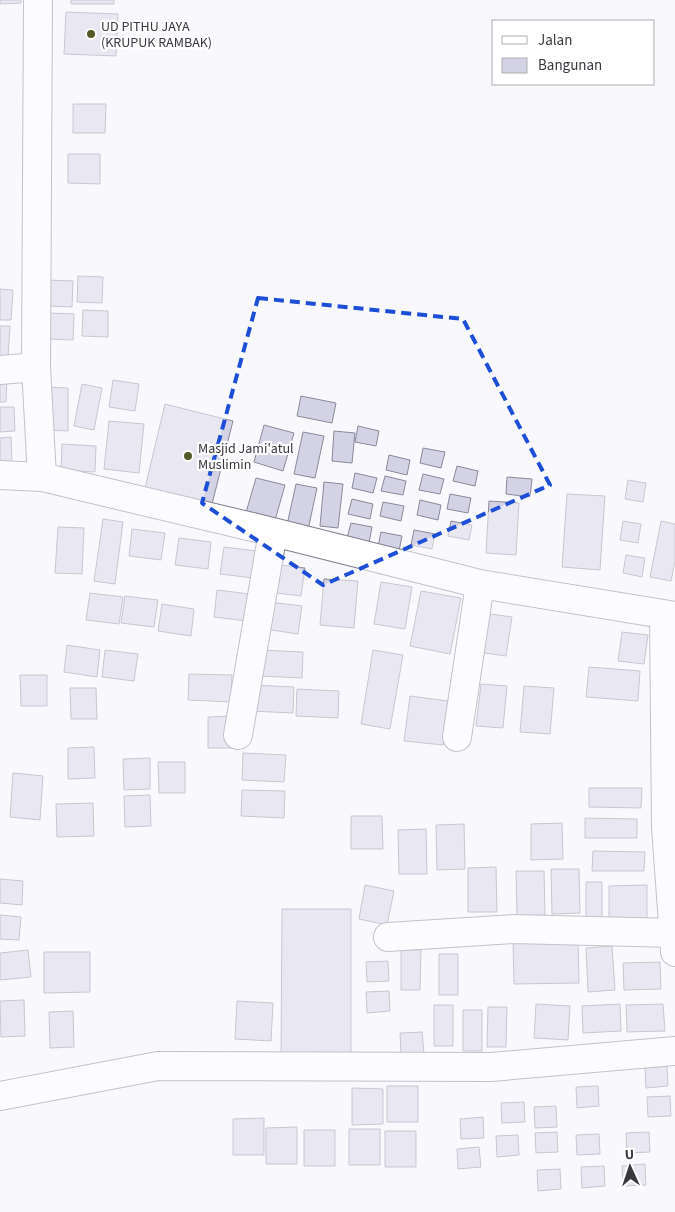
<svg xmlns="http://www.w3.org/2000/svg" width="675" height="1212" font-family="'Source Sans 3',sans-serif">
<rect width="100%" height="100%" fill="#f9f9fd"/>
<!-- building -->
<path fill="#d4d3e5" stroke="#8a8999" d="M0,0H21V3L0,4Z
M71,0H114V4H71Z
M66,12L118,14L116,56L64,54Z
M73,104H106L105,133H73Z
M68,154H100V184L68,183Z
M78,276L103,277L102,303L77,302Z
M48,280L73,281L72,307L47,306Z
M0,289L13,290L11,320H0Z
M83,310L108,311V337L82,336Z
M49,313L74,314L73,340L48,339Z
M0,326H10L8,357L0,356Z
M0,376H7L6,402H0Z
M113,380L139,384L135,411L109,407Z
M82,384L102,388L94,430L74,426Z
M43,387L68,388V431L43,430Z
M301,396L336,403L332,423L297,416Z
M165,404L233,421L211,508L144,492Z
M0,407H14L15,431L0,432Z
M109,421L144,424L139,473L104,469Z
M264,425L294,433L283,471L254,462Z
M358,426L379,431L376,446L355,442Z
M334,431L355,433L352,463L332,461Z
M303,432L324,436L315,478L294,474Z
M11,437L12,464H0V438Z
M62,444L96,446L95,472L61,470Z
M423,448L445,452L441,468L420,463Z
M389,455L410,460L407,475L386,470Z
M457,466L478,471L475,486L453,481Z
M355,473L377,478L373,493L352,488Z
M423,474L444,479L440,494L419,490Z
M385,476L406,481L403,495L381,491Z
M507,477L532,479L530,497L506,494Z
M256,478L285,485L274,524L245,516Z
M628,480L646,483L643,502L625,499Z
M324,482L343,484L338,528L320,526Z
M296,484L317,488L308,530L287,525Z
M450,494L471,498L468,513L447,509Z
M567,494L605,496L600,570L562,567Z
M352,499L373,504L370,519L348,514Z
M420,500L441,505L438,520L417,515Z
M489,501L519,503L516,555L486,553Z
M383,502L404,506L401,521L380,516Z
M103,519L123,522L115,584L94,581Z
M451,521L472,525L469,540L448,536Z
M623,521L641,524L638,543L620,540Z
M661,521L675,524V561L671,581L650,577Z
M351,523L372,527L369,543L347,538Z
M58,527L84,528L82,574L55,573Z
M132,529L165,533L161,560L129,556Z
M414,530L435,534L432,549L411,545Z
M381,532L402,536L399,551L378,547Z
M179,538L211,542L208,569L175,565Z
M224,547L257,551L253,578L220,574Z
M626,555L645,558L642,577L623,573Z
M272,564L305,568L301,596L268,592Z
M324,579L358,581L354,628L320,625Z
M381,582L412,587L405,629L374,624Z
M217,590L250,594L246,621L214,617Z
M421,591L461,598L450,654L410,646Z
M90,593L123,597L119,624L86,620Z
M125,596L158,600L154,627L121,623Z
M269,602L302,606L298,634L265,629Z
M162,604L194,609L191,636L158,631Z
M483,613L512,617L506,656L477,652Z
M622,632L648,635L644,664L618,661Z
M67,645L100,650L97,677L64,672Z
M105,650L138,654L134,681L102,677Z
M261,650L303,652L302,678L259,676Z
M373,650L403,655L390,729L361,724Z
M589,667L640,671L638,701L586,697Z
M189,674L232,675L231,702L188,700Z
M20,675H47V706H21Z
M481,684L507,686L503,728L476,726Z
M252,685L294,687L293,713L251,711Z
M524,686L554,688L550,734L520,732Z
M70,688H96L97,719H71Z
M297,689L339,691L338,718L296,716Z
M410,696L448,701L443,745L404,741Z
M234,716L235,748H208V717Z
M94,747L95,778L68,779V748Z
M243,753L286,755L284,782L242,780Z
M150,758V789L124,790L123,759Z
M158,762H185V793H159Z
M13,773L43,776L40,820L10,817Z
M589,788H642L641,808L589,807Z
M242,790L285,791L284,818L241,816Z
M150,795L151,826L125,827L124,796Z
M93,803L94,836L57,837L56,804Z
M351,816H382L383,849H351Z
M585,818L637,819V838H585Z
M562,823L563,859L531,860V824Z
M464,824L465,869L437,870L436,825Z
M426,829L427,874H399L398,830Z
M593,851L645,852L644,871H592Z
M496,867L497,912H468V868Z
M551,869H579L580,913L552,914Z
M516,871H544L545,915L517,916Z
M0,879L23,881L22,905L0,903Z
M586,882H602V924H586Z
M365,885L394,891L387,925L359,919Z
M647,885V927H609V886Z
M282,909H351V1055L281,1054Z
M0,915L21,917L19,940L0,939Z
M578,939L579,983L514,984L513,940Z
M612,946L615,990L588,992L586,948Z
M28,950L31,977L0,980V953Z
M401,950H421L420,990H401Z
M44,952H90V992L44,993Z
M439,954H458V995H439Z
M388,961L389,981L367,982L366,962Z
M660,962L661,989L624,990L623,963Z
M389,991L390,1011L367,1013L366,992Z
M24,1000L25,1036L1,1037L0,1001Z
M237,1001L273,1003L271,1041L235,1039Z
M536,1004L570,1006L568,1040L534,1038Z
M620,1004L621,1031L583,1033L582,1006Z
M663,1004L665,1031L627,1032L626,1005Z
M434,1005H453V1046H434Z
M488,1007H507L506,1047H487Z
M463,1010H482V1051H463Z
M73,1011L74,1047L50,1048L49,1012Z
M422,1032L424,1053L401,1054L400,1033Z
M667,1066L668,1086L646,1088L645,1068Z
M387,1086H418V1122H387Z
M598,1086L599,1106L577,1108L576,1087Z
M352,1088L383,1089V1124L352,1125Z
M670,1096L671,1116L648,1117L647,1097Z
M524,1102L525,1122L502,1123L501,1103Z
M556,1106L557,1127L535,1128L534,1107Z
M483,1117L484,1138L461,1139L460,1119Z
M264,1118V1155H233V1119Z
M297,1127V1164H266V1128Z
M349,1129H380V1165H349Z
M304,1130H335V1166H304Z
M385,1131H416V1167H385Z
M557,1132L558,1152L536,1153L535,1133Z
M649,1132L650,1152L627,1153L626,1133Z
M599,1134L600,1154L577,1155L576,1135Z
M518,1135L519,1155L497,1157L496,1136Z
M479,1147L481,1167L458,1169L457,1149Z
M645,1164L646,1185L623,1186L622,1166Z
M604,1166L605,1186L582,1188L581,1167Z
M560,1169L561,1189L538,1191L537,1170Z"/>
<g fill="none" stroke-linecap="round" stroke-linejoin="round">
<!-- minor casing -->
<g stroke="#7f7e8e" stroke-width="30">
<path id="minor" d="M38,0L36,367L42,477
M0,370L36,367
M0,475L42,477L273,532L480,584L675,616
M664,615L666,827L675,952
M238,735L273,532
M457,737L480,584
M388,937L513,929L674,933
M0,1096L158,1066L491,1067L675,1051"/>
</g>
<!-- minor -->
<use href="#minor" stroke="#fff" stroke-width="28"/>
</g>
<!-- marked area -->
<path d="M0 0H675V1212H0ZM258,298L463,319L550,485L323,585L202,503Z" fill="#f9f9fd" fill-opacity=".55" fill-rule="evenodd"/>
<path fill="none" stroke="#1d4ed8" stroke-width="4" stroke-dasharray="10 6" stroke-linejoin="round" d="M258,298L463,319L550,485L323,585L202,503Z"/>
<!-- markers -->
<g fill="#555a27" stroke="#fff" stroke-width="2">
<circle cx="91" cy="34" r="5"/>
<circle cx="188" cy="456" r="5"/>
</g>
<g text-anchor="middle" stroke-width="4.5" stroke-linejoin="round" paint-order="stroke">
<!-- poi labels -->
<g font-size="14" fill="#38383f" stroke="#fff" text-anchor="start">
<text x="101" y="31">UD PITHU JAYA<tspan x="101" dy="16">(KRUPUK RAMBAK)</tspan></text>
<text x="198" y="453">Masjid Jami'atul<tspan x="198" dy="16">Muslimin</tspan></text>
</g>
</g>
<!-- legend -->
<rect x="492" y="20" width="162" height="65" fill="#ffffff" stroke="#afafb2"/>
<rect x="502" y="36" width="25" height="8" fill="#ffffff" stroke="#afafb2"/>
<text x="538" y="45" font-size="15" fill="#38383f">Jalan</text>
<rect x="502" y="58" width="25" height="15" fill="#d4d3e5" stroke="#afafb2"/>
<text x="538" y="70" font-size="15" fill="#38383f">Bangunan</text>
<!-- north arrow -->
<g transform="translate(630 1167) rotate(357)" stroke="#ffffff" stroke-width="4" paint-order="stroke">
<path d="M0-4L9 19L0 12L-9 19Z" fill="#38383f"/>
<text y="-8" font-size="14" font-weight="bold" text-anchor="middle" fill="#38383f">U</text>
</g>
</svg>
